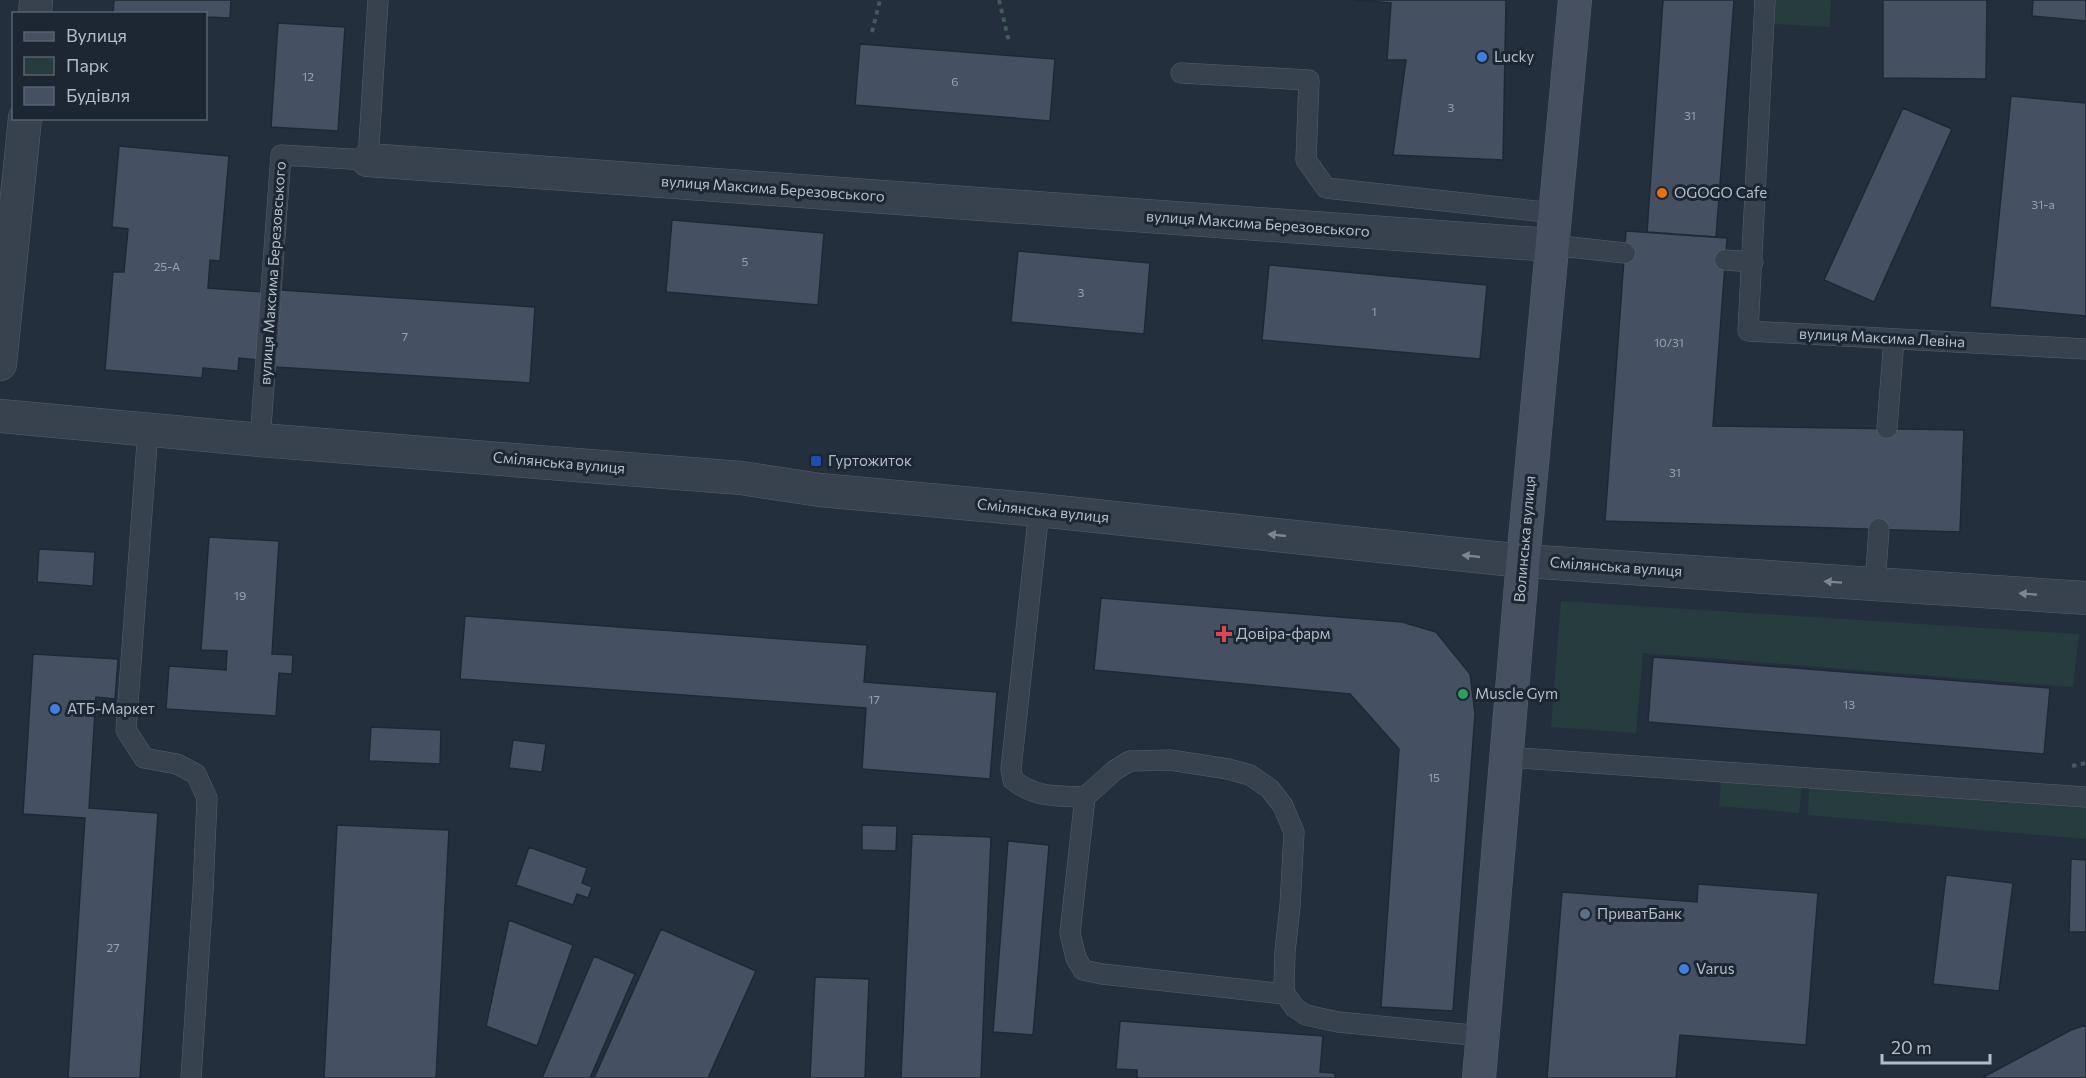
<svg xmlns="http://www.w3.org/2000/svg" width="2086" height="1078" font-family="Commissioner,sans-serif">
<rect width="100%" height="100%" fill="#242f3e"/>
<!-- green -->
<path fill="#263c3f" d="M1774,0H1831L1830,27L1773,24Z
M1561,601L2079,634L2073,687L1643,653L1636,733L1551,727Z
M1721,778L1802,783L1799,813L1719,806Z
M1809,785L2086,807V839L1808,815Z"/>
<!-- building -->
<path fill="#455162" stroke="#1f2835" stroke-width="1.5" d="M114,0H231L230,18L206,17V14L113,13Z
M1355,0H1506L1503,160L1393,155L1406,60H1387L1391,3Z
M1663,0H1734L1716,237L1647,232Z
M1883,0H1987L1986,79L1883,78Z
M2033,0H2086V21L2032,16Z
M278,23L345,27L338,131L271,127Z
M860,44L1055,59L1050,121L855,105Z
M2011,96L2086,103V316L1990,307Z
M1903,108L1952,129L1874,302L1824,280Z
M119,146L229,156L220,261L210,260L208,288L264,292L259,360L239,358L238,371L203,368L202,378L105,370L113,272H124L128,229L112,227Z
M672,220L824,233L818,305L666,292Z
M1626,231L1727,238L1713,426L1964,430L1960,532L1605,521Z
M1018,251L1150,263L1144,334L1011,322Z
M1269,265L1487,285L1480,359L1262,340Z
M280,290L535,307L530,383L275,367Z
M209,537L279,541L272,654L293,655L292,674L279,673L276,716L166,709L169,666L226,670L227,651L201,650Z
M39,549L95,552L93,586L37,582Z
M1101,598L1402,622L1436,632L1470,674L1475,714L1453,1011L1381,1007L1399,749L1350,694L1094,670Z
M465,616L867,645L864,682L997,692L990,779L862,769L866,708L460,679Z
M33,654L118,659L115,699L96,697L89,808L158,813L140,1078H68L85,818L23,814Z
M1653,657L2050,688L2044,754L1648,722Z
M371,727L441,730L440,764L369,761Z
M513,740L546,744L542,772L509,768Z
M337,825L449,830L436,1078H324Z
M862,825L897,826L896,851L862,850Z
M912,834L991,837L981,1078H901Z
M1008,841L1049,845L1033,1035L993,1032Z
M529,847L587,868L582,883L592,887L588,898L577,894L573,905L516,885Z
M2071,859L2086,860V932H2069Z
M1946,875L2013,883L1999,991L1933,984Z
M1698,884L1818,893L1806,1045L1680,1035L1676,1078H1547L1562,892L1697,902Z
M509,920L573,945L537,1046L486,1026Z
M661,929L756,971L708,1078H594Z
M594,956L635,974L590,1078H542Z
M815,977L869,979L865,1078H810Z
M1120,1021L1323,1036L1320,1072L1335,1073V1078H1137V1070L1116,1069Z
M2086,1025V1078H1982L2071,1030Z"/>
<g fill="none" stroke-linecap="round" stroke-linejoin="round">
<!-- lane casing -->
<g stroke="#565f6c" stroke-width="21">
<path id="lane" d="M1765,0L1748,331L2086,349
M1181,73L1309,80L1306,160L1326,188L1554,213
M1551,245L1625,253
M1725,260L1753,262
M1887,428L1894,339
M148,430L126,730L144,758L177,764L196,774L207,798L203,891L191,1078
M260,440L281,155L368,160L378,0
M1039,510L1011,769L1013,780C1036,798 1057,796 1085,797L1115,770L1130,761L1170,760L1228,769L1250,775L1270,789L1283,806L1294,832L1290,906L1285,952L1284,984L1285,994L1295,1008L1306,1015L1338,1022L1482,1036
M1875,585L1879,529
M1506,757L2086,797
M1085,797L1070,933L1076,958L1083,970L1102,974L1285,994"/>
</g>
<!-- street casing -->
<g stroke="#565f6c" stroke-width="34">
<path id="street" d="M35,14L36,0
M368,160L1551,245
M0,364L25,118
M0,416L260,440L741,478L820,490L1039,510L1523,561L2086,598"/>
</g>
<!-- secondary casing -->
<g stroke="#565f6c" stroke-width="34">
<path id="secondary" d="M1479,1078L1523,561L1575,0"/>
</g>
<!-- path -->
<path stroke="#44595c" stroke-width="4" stroke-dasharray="4.5 4.5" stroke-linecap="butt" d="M999,0L1009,42
M872,32L880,0
M2072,766L2086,763"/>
<!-- lane -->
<use href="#lane" stroke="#38414e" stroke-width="20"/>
<!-- street -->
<use href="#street" stroke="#38414e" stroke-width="33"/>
<!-- secondary -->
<use href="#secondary" stroke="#465061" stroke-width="33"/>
</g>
<!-- one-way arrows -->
<defs><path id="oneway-solid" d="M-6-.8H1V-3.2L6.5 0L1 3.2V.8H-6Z" transform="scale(1.5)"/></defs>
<g fill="#7c8592">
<use href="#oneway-solid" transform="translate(1277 535) rotate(-174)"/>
<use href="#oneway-solid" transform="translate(1471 556) rotate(-174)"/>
<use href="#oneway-solid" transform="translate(1833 582) rotate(-176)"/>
<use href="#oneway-solid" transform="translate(2028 594) rotate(-176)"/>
</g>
<!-- markers -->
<g fill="#3f7fe0" stroke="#1d2633" stroke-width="2">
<circle cx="1482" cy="57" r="6"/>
<circle cx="55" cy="709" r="6"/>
<circle cx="1684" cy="969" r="6"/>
</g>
<circle fill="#e8710a" stroke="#1d2633" stroke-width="2" cx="1662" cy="193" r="6"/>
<rect fill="#1a4fb4" stroke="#1d2633" stroke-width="2" x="810" y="455" width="12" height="12" rx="3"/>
<path fill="#e0444e" stroke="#1d2633" stroke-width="2" d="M1221 625h6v6h6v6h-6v6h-6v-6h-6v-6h6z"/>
<circle fill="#2e9e5b" stroke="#1d2633" stroke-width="2" cx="1463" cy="694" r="6"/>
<circle fill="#5c6f8a" stroke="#1d2633" stroke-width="2" cx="1585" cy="914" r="6"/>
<g text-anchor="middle" stroke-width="6" stroke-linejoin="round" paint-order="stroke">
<!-- number labels -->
<g font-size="12" fill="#98a1af">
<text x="308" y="81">12</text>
<text x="955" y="86">6</text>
<text x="1451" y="112">3</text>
<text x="1690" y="120">31</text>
<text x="2043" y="209">31-а</text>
<text x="745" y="266">5</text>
<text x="167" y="271">25-А</text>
<text x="1081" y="297">3</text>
<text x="1374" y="316">1</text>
<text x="405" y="341">7</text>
<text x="1669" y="347">10/31</text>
<text x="1675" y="477">31</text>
<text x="240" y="600">19</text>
<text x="874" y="704">17</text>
<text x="1849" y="709">13</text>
<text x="1434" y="782">15</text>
<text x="113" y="952">27</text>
</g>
<!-- poi labels -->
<g font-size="15" fill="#b4bcc9" stroke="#1d2633" text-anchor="start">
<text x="1494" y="62">Lucky</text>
<text x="1674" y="198">OGOGO Cafe</text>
<text x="828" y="466">Гуртожиток</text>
<text x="1236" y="639">Довіра-фарм</text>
<text x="1475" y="699">Muscle Gym</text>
<text x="67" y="714">АТБ-Маркет</text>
<text x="1597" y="919">ПриватБанк</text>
<text x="1696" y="974">Varus</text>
</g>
<!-- street labels -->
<g font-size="15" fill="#b4bcc9" stroke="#1d2633">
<text transform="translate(773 189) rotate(4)" y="5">вулиця Максима Березовського</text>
<text transform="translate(1258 224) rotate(4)" y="5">вулиця Максима Березовського</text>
<text transform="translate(273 273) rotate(-86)" y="5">вулиця Максима Березовського</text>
<text transform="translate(1882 338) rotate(3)" y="5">вулиця Максима Левіна</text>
<text transform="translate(559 463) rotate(5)" y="5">Смілянська вулиця</text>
<text transform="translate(1043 511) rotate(6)" y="5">Смілянська вулиця</text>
<text transform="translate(1525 539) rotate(-85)" y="5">Волинська вулиця</text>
<text transform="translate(1616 567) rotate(4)" y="5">Смілянська вулиця</text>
</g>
</g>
<!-- legend -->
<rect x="12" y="12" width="195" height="108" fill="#1d2633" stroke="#59626f" stroke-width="1.5"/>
<rect x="24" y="32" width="30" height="9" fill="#465061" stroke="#59626f" stroke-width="1.5"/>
<text x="66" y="42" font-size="18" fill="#b4bcc9">Вулиця</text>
<rect x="24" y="57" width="30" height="18" fill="#263c3f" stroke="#59626f" stroke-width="1.5"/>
<text x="66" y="72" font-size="18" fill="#b4bcc9">Парк</text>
<rect x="24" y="87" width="30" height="18" fill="#455162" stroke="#59626f" stroke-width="1.5"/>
<text x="66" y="102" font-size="18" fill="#b4bcc9">Будівля</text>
<!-- scale -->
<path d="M1882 1054v9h108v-9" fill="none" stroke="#b4bcc9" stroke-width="3"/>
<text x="1891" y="1054" font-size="18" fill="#b4bcc9" stroke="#1d2633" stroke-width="4.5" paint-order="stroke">20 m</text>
</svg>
